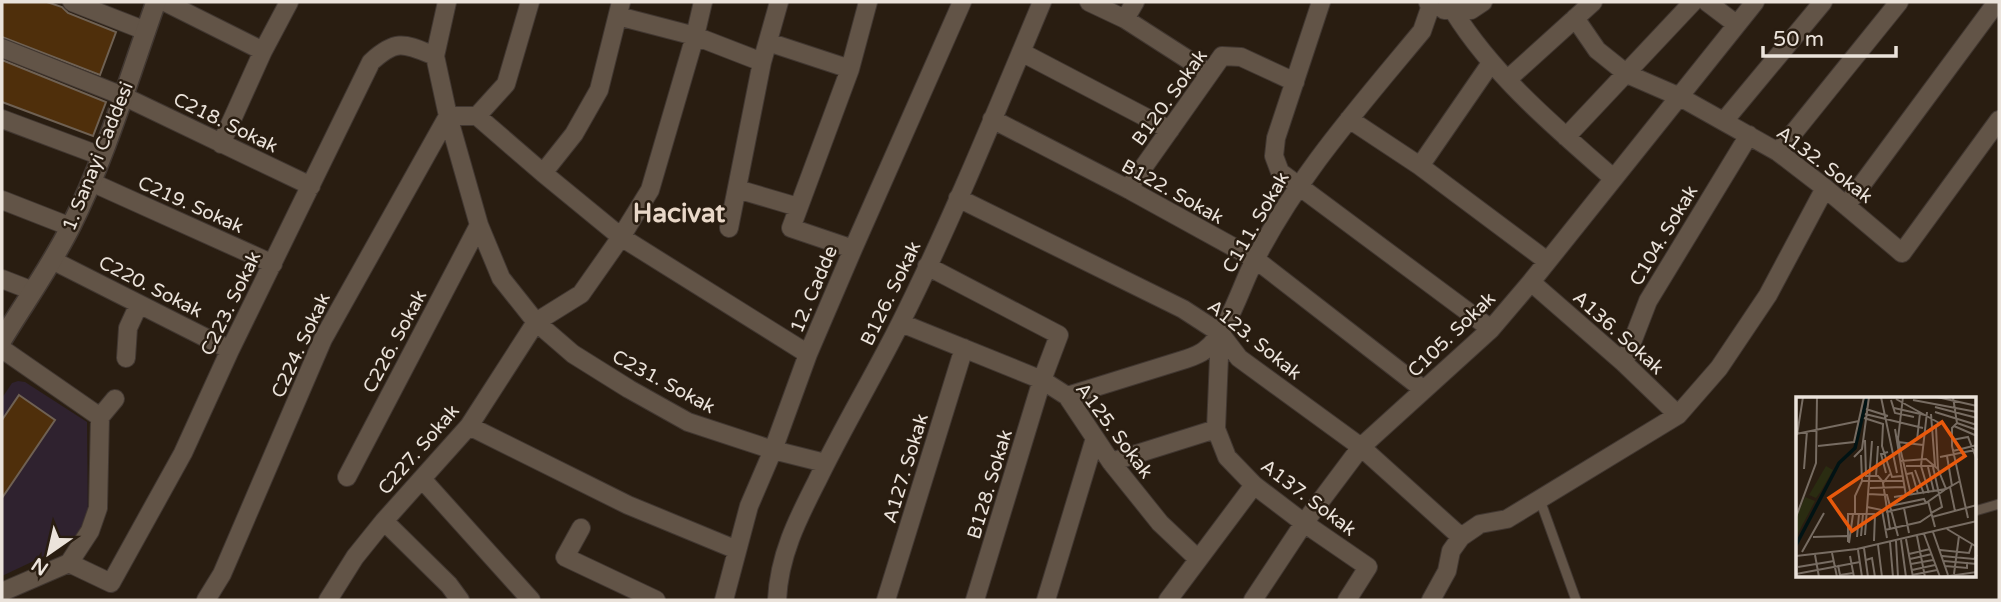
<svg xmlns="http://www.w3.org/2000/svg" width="2001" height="602" font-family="'Varela Round',sans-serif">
<rect width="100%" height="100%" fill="#291d11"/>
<!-- education -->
<path fill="#2f222f" d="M18,381L25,382L87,422L88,525L74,542L2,576V398L12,383Z"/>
<!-- building -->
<path fill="#4f2f0b" stroke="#6f6153" stroke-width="2" d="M2,2H47L62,7L68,13L116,32L100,75L2,37Z
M2,60L106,102L93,136L2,102Z
M19,395L55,420L2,498V420Z"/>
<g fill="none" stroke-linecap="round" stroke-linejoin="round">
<!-- service casing -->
<g stroke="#413731" stroke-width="11">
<path id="service" d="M1540,500L1576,600
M1975,511L1999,504"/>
</g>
<!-- minor casing -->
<g stroke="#413731" stroke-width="20">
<path id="minor" d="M72,2L146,31
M165,2L263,51
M447,2L435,56L448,116L479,225L501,278L536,322L573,354L629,389L688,422L773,450L825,463
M1089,2L1125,19L1209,73
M1321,2L1276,138L1274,156L1280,172L1491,329
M1459,2L1454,12C1494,76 1556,128 1613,178
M1707,2L1736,24
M1444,10H1471L1483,2
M618,16L695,36L762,62
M1575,18L1597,50L1627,74L1680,97L1778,152L1825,188L1902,253L1999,120
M1125,19L1135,2
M768,42L850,69
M2,48L123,96L311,186
M1021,52L1170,130
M1508,79L1593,2
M477,116L506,84L530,2
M2,119L101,156
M992,119L1128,189L1255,259L1424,390
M1349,119L1420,166L1547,261
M1724,121L1823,2
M1566,137L1693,2
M221,144L263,51L289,2
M1778,152L1899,2
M1420,166L1491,63
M543,173L574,134L599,90L621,2
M91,182L273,264
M737,189L798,207
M1128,189L1222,56L1241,57L1295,82
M958,198L1183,309L1220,333L1239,358L1361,447L1461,537
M2,200L71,227
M1846,206L1997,2
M729,228L762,62L779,2
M853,249L791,228L850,69L868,2
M52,260L230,350
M927,266L1059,335L1042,380L975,600
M2,279L33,291
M1531,282L1624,363L1678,415
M901,323L1042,380L1067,396L1111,462L1160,523L1198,559
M1220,333L1216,429L1227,457L1254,485L1304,523L1368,567L1347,600
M2,349L100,417L98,508L90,531L69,563
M126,358L128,328L139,304
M1624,363L1648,301L1749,135
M1067,396L1186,359C1192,357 1200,354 1205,350C1226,334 1238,296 1249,272C1292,182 1359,107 1422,31L1430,8L1428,2
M100,417L115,399
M469,426L628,505L737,550
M1111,462L1216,429
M347,477L479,225
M422,479L531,600
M384,521L449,585L460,600
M581,528L565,557L656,600
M69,563L111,583L183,453L230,350L371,62C397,38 405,44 435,56
M2,592L69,563
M206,600L222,574L323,339L448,116H477L543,173L621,237L808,354
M328,600L355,557L384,521L469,426L536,322L581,294L621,237L650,190L695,36L703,2
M724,600L749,506L773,450L808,354L853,249L962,2
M777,600C779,556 797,520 817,481C843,427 874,376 901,322C953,218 997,109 1042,2
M886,600L964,348
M1046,600L1095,438
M1168,600L1254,485
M1253,600L1304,523L1361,447L1491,329L1531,282L1755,2
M1431,600L1447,571L1451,551L1461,537L1480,524L1507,519L1678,415L1719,368L1768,295L1825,188"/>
</g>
<!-- tertiary casing -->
<g stroke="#413731" stroke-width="22">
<path id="tertiary" d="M2,340C25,302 51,266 71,226C107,154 129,77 156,2"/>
</g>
<!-- service -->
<use href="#service" stroke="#625447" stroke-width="9"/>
<!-- minor -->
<use href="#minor" stroke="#625447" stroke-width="18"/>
<!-- tertiary -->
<use href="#tertiary" stroke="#625447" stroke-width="19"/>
</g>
<g text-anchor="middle" stroke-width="5" stroke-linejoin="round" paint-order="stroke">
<!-- street labels -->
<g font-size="19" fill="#ebe3db" stroke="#291d11">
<text transform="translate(1169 97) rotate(-54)" y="7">B120. Sokak</text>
<text transform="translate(226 122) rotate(26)" y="7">C218. Sokak</text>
<text transform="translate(97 156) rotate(-68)" y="7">1. Sanayi Caddesi</text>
<text transform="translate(1825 164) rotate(37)" y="7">A132. Sokak</text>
<text transform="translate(1173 191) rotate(29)" y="7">B122. Sokak</text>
<text transform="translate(191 204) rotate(24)" y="7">C219. Sokak</text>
<text transform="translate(1255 222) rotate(-60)" y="7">C111. Sokak</text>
<text transform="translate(1663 235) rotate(-59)" y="7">C104. Sokak</text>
<text transform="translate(151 286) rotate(27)" y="7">C220. Sokak</text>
<text transform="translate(813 289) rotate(-67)" y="7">12. Cadde</text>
<text transform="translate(890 293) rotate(-64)" y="7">B126. Sokak</text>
<text transform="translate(230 303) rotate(-64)" y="7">C223. Sokak</text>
<text transform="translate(1619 332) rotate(42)" y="7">A136. Sokak</text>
<text transform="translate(1451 334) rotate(-44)" y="7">C105. Sokak</text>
<text transform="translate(1255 339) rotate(39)" y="7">A123. Sokak</text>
<text transform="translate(394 341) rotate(-62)" y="7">C226. Sokak</text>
<text transform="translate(300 345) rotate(-65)" y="7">C224. Sokak</text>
<text transform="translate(664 381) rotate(28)" y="7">C231. Sokak</text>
<text transform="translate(1115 430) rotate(53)" y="7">A125. Sokak</text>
<text transform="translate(418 449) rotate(-49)" y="7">C227. Sokak</text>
<text transform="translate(905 468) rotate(-73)" y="7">A127. Sokak</text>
<text transform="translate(989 484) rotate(-73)" y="7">B128. Sokak</text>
<text transform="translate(1309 497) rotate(37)" y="7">A137. Sokak</text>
</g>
<!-- district labels -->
<g font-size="26" font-weight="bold" fill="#e9d8c9" stroke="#291d11">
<text x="679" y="222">Hacivat</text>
</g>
</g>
<!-- overview -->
<g transform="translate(1796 397)">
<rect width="180" height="180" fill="#291d11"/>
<path d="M30,69L37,73L25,94L20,101L13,98ZM9,100L19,104L0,140V121Z" fill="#2a2c11"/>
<path fill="none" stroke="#011314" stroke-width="3.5" d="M0,148L43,66L59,51L71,0"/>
<path fill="none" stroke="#776c62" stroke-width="2" d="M85,0L101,76M107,0L102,42L115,98M141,0L181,9M157,0L161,26L156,31V49L172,121M100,2L145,27M95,3L99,16L118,20M117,3L181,15M139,10L181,21M98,11L129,18M70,12L92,19M131,15L125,69L133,96M139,15L181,28M69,17L127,31M68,21L87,27L86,49L96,80L106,79M161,26L181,33M158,29L181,39M99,32L110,99M0,37L63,24M1,38L7,0M69,43L70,79H82L87,85M121,43L124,16M156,43L172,40L181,63M102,45L127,48M22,49L58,45L68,0M157,54L181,48M65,58L66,84M151,59L156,89M58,60L66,52L73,0M144,60L179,53M110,69H139L135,17M132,70L138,95M8,72L11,34M142,72L140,30L147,24M119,73L128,97M90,76L85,57L92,55M94,77L87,86L94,132M111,77L116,76L122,97M80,79L82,49M66,84H107M154,90L159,114M74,91L108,90M72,97L91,98L102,139M98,100L150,92L164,84M132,104L139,130M94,109L128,102L130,106M71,110L86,113L91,141M108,111L113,136M90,115L130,106L150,92L142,72L130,62L105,64M135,116L146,110L137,70M59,117V99L66,84M0,120L20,66L21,0M136,120L181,108M151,132L181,150M89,133L124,125L136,117M137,135L152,178M128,137L144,180M69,138L76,44M65,139L67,117M121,139L129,180M17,140L51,139M61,140L63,117M110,142L117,180M105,143L110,180M78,144L79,117M100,144L102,180M52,145V117H79M94,145L97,180M53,146L57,117M82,148L86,180M68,151L72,180M62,153L66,180M144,153L173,156L176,147M6,155L28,116M36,156L41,180M113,157L134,152M19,158L23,180M0,159L61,152L181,124M54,159L58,180M146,159L178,162L181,158M114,162L136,157M70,163L76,161L79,180M148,164L181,167M115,167L137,163M42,168L44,178L57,176M149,169L171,171V165M2,170L38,164M116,173L139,168M0,177L64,165M158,177L163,139M116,178L141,173M146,180L181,175"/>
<path fill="#e8590c" fill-opacity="0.15" stroke="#e8590c" stroke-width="3.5" d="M146,25L169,59L56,134L33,101Z"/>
<rect width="180" height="180" fill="none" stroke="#ebe3db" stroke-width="3.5"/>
</g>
<!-- border -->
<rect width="2001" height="602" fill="none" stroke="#ebe3db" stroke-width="7"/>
<!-- north arrow -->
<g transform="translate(49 553) rotate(214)" stroke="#291d11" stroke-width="5" paint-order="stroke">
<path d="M0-5L12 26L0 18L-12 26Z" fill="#ebe3db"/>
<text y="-10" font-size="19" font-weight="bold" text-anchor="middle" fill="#ebe3db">N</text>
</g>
<!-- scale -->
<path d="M1763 46v10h133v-10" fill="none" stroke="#ebe3db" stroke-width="3.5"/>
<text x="1773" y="46" font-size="21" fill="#ebe3db" stroke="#291d11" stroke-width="5" paint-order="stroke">50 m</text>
</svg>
